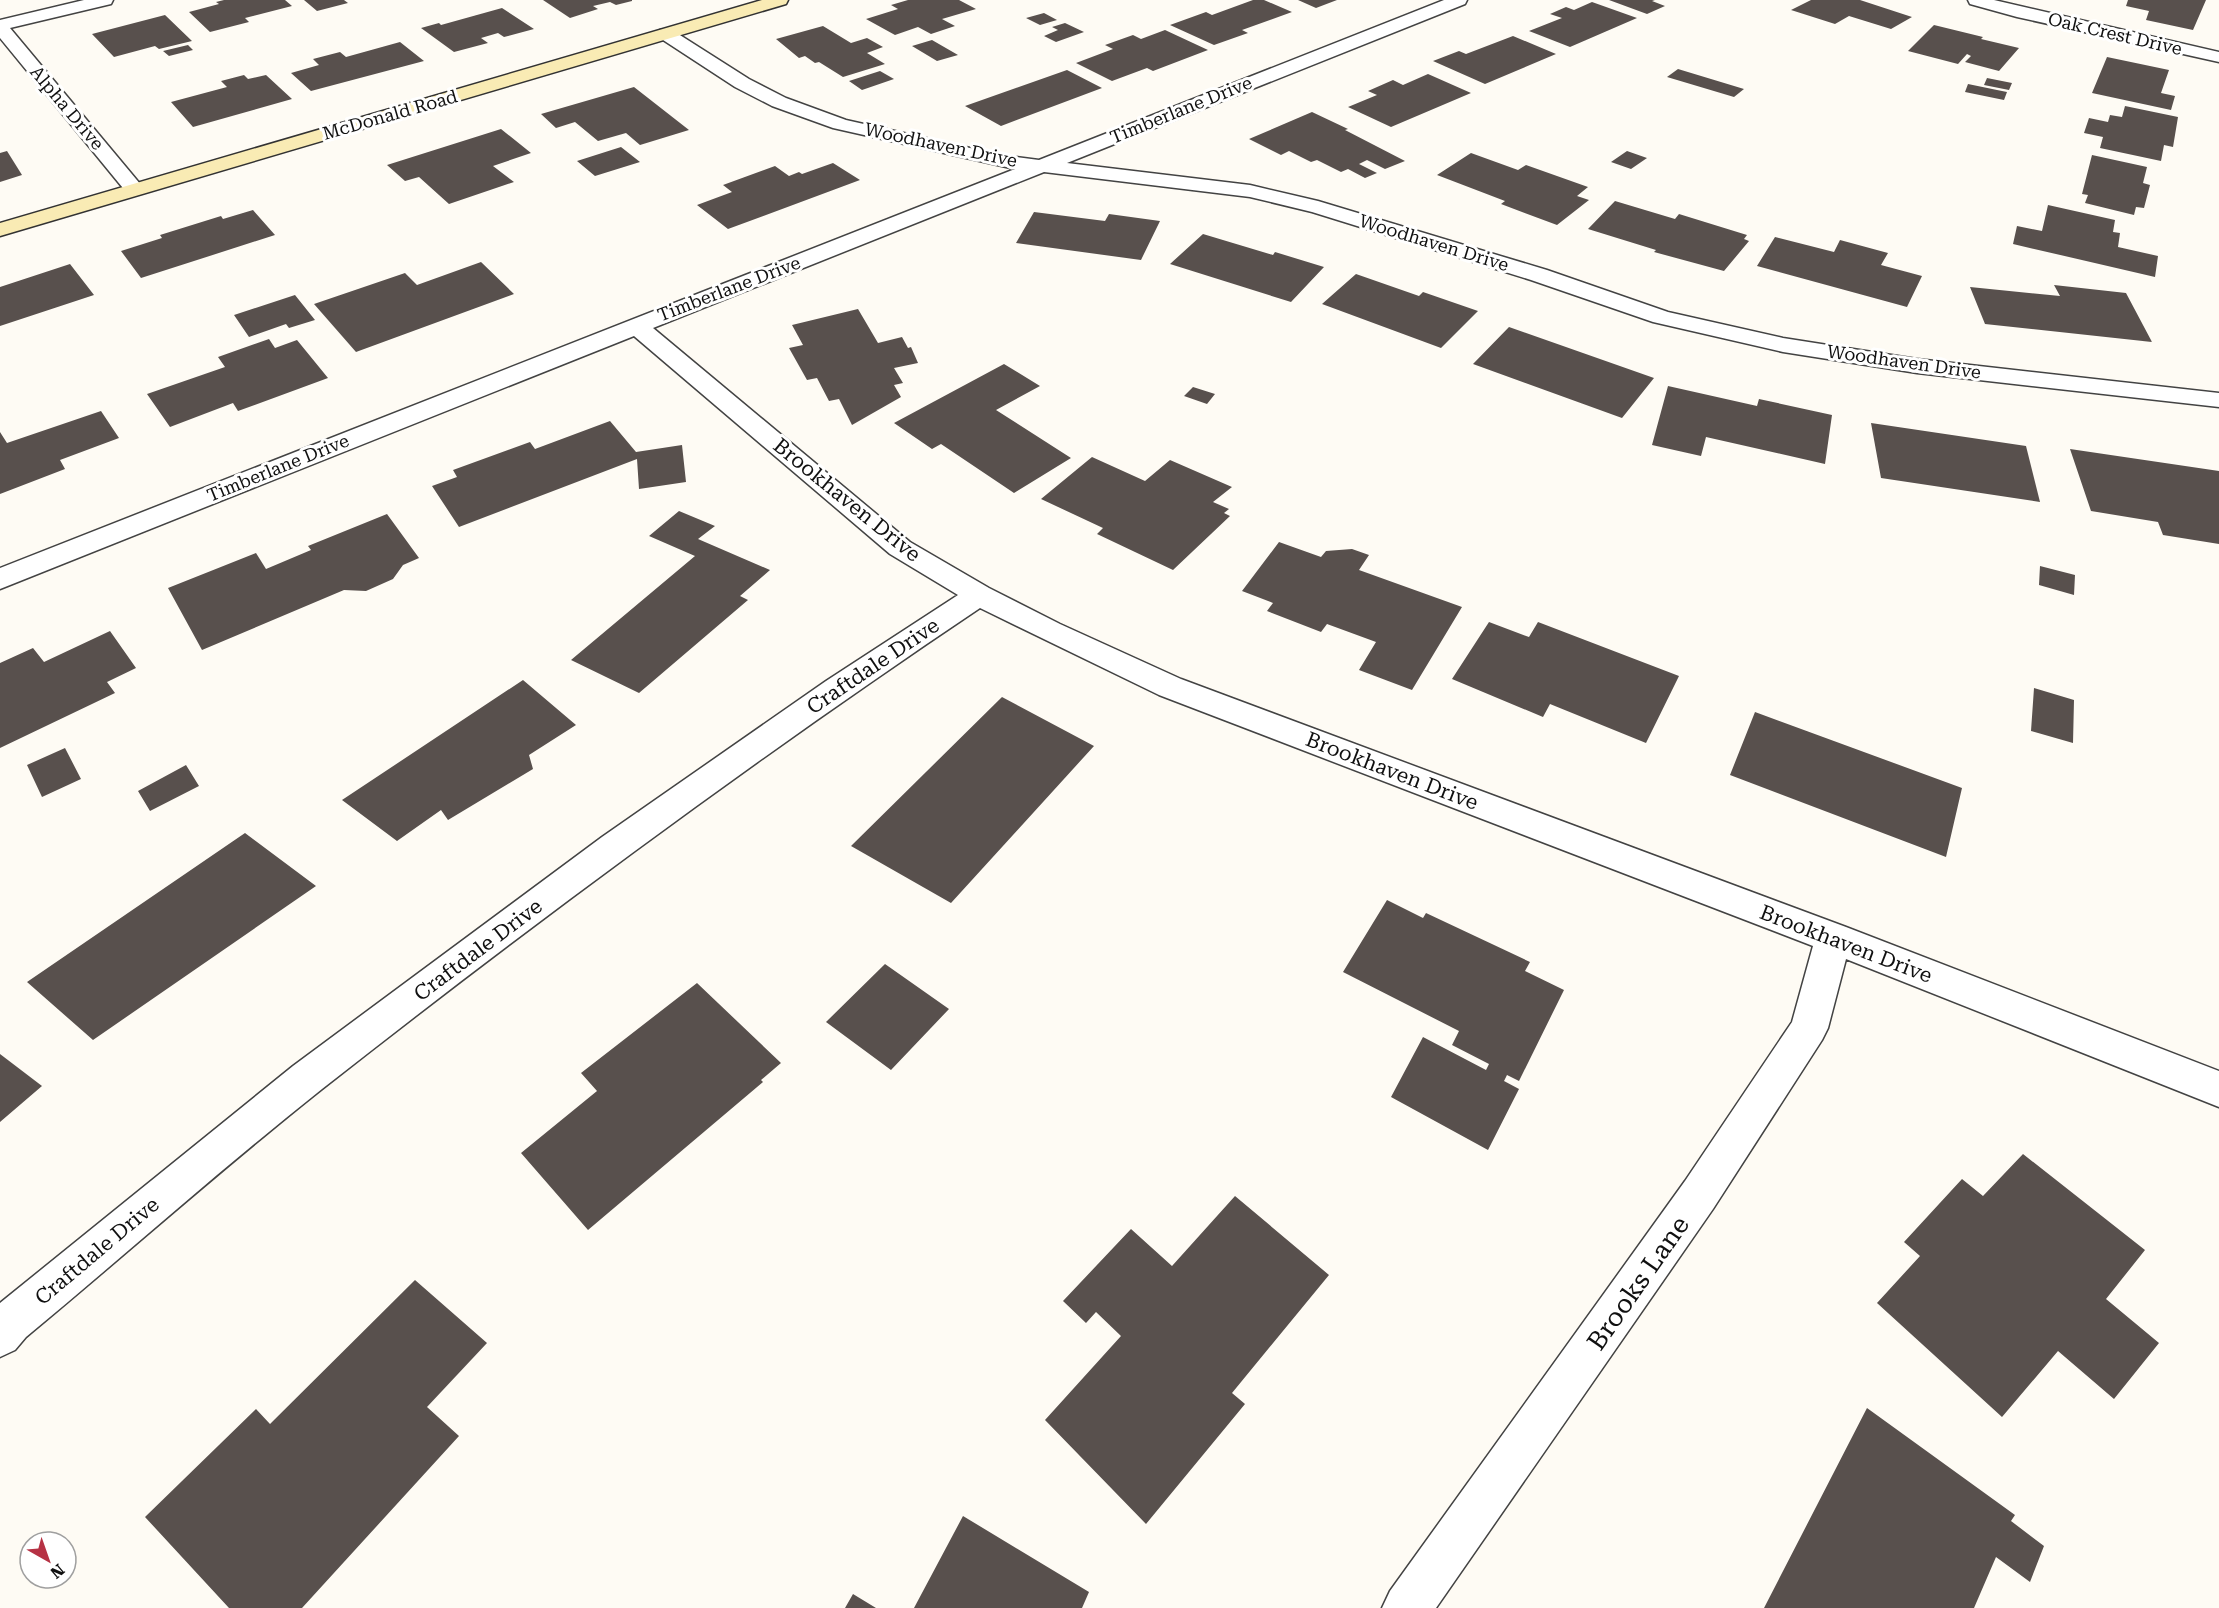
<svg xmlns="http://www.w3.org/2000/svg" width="2219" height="1608" font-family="'Roboto Serif',serif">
<rect width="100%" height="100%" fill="#fefbf4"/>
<!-- building -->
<path fill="#58504d" d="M224,0H285L292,6L245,18L249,22L210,32L189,12L219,4L216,2Z
M304,0H344L348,3L317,11Z
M543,0H632V1L616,5L610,2L593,6L598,9L570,18Z
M908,0H959L976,9L942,19L955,26L931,34L918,27L895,35L866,19L898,9L891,5Z
M1253,0H1264L1292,12L1242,30L1248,33L1214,45L1170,25L1206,12L1212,15Z
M1298,0H1337L1316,8Z
M1609,0H1655L1652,1L1665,6L1647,14Z
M1811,0H1860L1912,17L1891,29L1849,16L1835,24L1791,10Z
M2128,0H2206L2193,30L2146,20L2149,11L2126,6Z
M1592,2L1637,18L1570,47L1529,31L1562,18L1550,14L1566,7L1574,10Z
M502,8L534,29L504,37L498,33L481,38L488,43L454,52L421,28L439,23L441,25Z
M1044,13L1057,20L1040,25L1026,18Z
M165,15L192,41L159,49L155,46L114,57L92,34Z
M1065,23L1084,32L1056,42L1044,36L1058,30L1052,27Z
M1934,25L1983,37L1981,39L2019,48L1999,71L1965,62L1971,56L1967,54L1958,64L1908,51Z
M823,26L851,43L867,38L883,47L867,53L885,64L843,77L819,62L815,63L805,56L799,58L776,39Z
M1165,30L1208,50L1153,71L1147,68L1112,81L1076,63L1113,49L1105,45L1133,35L1141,39Z
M1513,36L1556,54L1485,84L1433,61L1459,51L1466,54Z
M932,40L958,55L937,61L912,46Z
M400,42L424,61L311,91L291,73L319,65L313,59L340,52L346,57Z
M188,45L193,50L169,56L163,51Z
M2107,57L2169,70L2161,93L2175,96L2171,110L2092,93Z
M1678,69L1744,89L1734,97L1667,77Z
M1067,70L1102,88L1001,126L965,106Z
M880,71L894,79L862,90L849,81Z
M1428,74L1471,93L1391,127L1348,107L1377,95L1368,91L1393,80L1403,85Z
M244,75L248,79L266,75L292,99L193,127L171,102L227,87L221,81Z
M1987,78L2012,83L2009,90L1984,85Z
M1968,84L1997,90L2007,92L2004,100L1965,92Z
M634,87L689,130L640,145L626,133L598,141L575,122L556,128L541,114Z
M2125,106L2178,117L2173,147L2164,145L2161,161L2100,148L2103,137L2084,133L2089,118L2108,122L2110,115L2122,117Z
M1312,112L1348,129L1345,130L1405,161L1385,169L1367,160L1359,164L1377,173L1365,178L1348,169L1341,172L1317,160L1311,162L1289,151L1281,155L1249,139Z
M501,129L531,153L493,166L514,182L449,204L419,177L405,181L387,165Z
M621,147L640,162L595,176L577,161Z
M7,151L22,175L0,182V153Z
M1627,151L1647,158L1631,169L1611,162Z
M1471,153L1518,170L1526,165L1588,187L1577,196L1589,200L1557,225L1501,204L1505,201L1437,175Z
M2092,155L2147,167L2143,183L2150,185L2144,208L2136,207L2134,215L2085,203L2088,195L2082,194Z
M833,163L860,180L728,229L697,205L732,192L723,185L775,166L789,176L799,172L802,174Z
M1615,201L1675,219L1679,214L1747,235L1744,239L1749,241L1724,271L1654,252L1656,250L1588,229Z
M2048,205L2115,220L2113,232L2120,233L2118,247L2158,256L2155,277L2013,244L2017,226L2042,231Z
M253,210L275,235L141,278L121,251L162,238L160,235L221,216L223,219Z
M1034,212L1105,221L1109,214L1160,221L1141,260L1016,243Z
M1203,234L1273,255L1275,252L1324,267L1291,302L1170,264Z
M1775,237L1834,252L1840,240L1888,253L1881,265L1922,276L1907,307L1757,266Z
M481,262L514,294L356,352L314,304L405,273L417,285Z
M70,264L94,295L0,326V287Z
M1356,274L1419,296L1423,292L1478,311L1441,348L1322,304Z
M2054,285L2126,293L2152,342L1985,324L1970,287L2060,296Z
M295,295L315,320L289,328L286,324L249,337L234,315Z
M858,309L878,343L902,337L908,348L911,347L918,363L894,368L903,383L894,385L901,397L852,425L839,399L829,401L817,378L807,380L789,348L803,345L792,325Z
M1509,327L1654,378L1622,418L1473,364Z
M269,339L275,348L297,340L328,378L238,411L233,403L170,427L147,394L225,367L218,357Z
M1004,364L1040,386L996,410L1071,458L1014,493L941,444L932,449L894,423Z
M1668,386L1757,406L1759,399L1832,415L1825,464L1706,437L1701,456L1652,445Z
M1193,387L1215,394L1207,404L1184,396Z
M101,411L119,438L60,460L65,469L0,494V432L7,443Z
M610,421L636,452L682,445L686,482L639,489L637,459L459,527L432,486L457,477L453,470L530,442L535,449Z
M1871,423L2026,446L2040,502L1881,478Z
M2070,449L2219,471V544L2163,535L2158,522L2091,511Z
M1092,457L1145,481L1170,460L1232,487L1213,502L1229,509L1224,513L1230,516L1173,570L1097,534L1103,528L1041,499Z
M679,511L715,526L698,539L770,570L740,596L748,600L639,693L571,660L695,556L649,536Z
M387,514L419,558L403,565L393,579L366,591L344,590L202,650L168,588L256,553L266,569L311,550L308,546Z
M1279,542L1321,557L1326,551L1352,549L1369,555L1359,570L1462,607L1412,690L1359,670L1376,642L1327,624L1321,632L1267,611L1273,603L1242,591Z
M2040,566L2075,575L2074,595L2039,585Z
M1489,622L1529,637L1538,622L1679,676L1646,743L1550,704L1543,717L1452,679Z
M110,631L136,668L107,682L115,693L0,748V663L33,648L44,662Z
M523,680L576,725L529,755L533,769L448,820L441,810L397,841L342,800Z
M2034,688L2074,700L2073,743L2031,731Z
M1002,697L1094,746L951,903L851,846Z
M1755,712L1962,788L1946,857L1730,775Z
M65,748L81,779L42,797L27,765Z
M186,765L199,786L150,811L138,791Z
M245,833L316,886L93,1040L27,982Z
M1387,900L1423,918L1426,913L1530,962L1525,971L1564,990L1519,1081L1507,1075L1504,1081L1519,1089L1488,1150L1391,1097L1423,1037L1486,1070L1489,1064L1452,1045L1459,1031L1343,972Z
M885,964L949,1009L891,1070L826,1022Z
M697,983L781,1063L761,1080L763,1082L588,1230L521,1153L597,1091L581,1073Z
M0,1054L42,1086L0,1122Z
M2023,1154L2145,1250L2106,1299L2159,1343L2114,1399L2058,1351L2002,1417L1877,1303L1920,1256L1904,1242L1962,1179L1983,1196Z
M1235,1196L1329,1275L1232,1393L1245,1404L1146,1524L1045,1420L1121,1336L1096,1312L1086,1323L1063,1301L1131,1229L1172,1266Z
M415,1280L487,1343L427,1407L459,1436L302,1608H229L145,1517L256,1409L270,1424Z
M1867,1408L2015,1515L2011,1521L2044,1546L2030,1582L1996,1557L1974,1608H1764Z
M963,1516L1089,1592L1082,1608H914Z
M853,1594L876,1608H845Z"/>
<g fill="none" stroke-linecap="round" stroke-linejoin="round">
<!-- street casing -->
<g stroke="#434343" stroke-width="3">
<path id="street" d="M84,0H113L111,4L10,28L141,185L144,189L141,193L134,195L127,193L0,38V20Z
M1444,0H1467L1465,4L1067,163L1250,185L1318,201L1547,270L1668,312L1783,338L1917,359L2219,393V407L1917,373L1783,352L1653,322L1531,280L1312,212L1250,197L1044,172L653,328L910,542L989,588L1060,624L1181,679L1846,927L2219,1071V1107L1846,959L1828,1028L1822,1040L1713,1209L1436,1608H1382L1390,1591L1685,1181L1792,1022L1813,946L1159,695L980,608C755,759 536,921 322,1089C221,1169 125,1255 26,1337L15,1350L0,1357V1303L293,1066L602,837L826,681L958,595L890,554L634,336L0,589V568L1015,169L833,128L772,106L735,87L660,38L657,34L660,30H672L749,79L786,98L846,120L1001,155L1039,160Z
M1968,0H1994L2219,52V62L2017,17L1970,4Z"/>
</g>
<!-- secondary casing -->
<g stroke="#323232" stroke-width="3">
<path id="secondary" d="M762,0H788L786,4L0,236V223Z"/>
</g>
<!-- street -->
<use href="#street" fill="#fff" fill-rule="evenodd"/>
<!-- secondary -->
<use href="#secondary" fill="#f9ebb4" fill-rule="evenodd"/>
</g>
<g text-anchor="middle" stroke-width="6" stroke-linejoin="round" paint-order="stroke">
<!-- far-street labels -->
<g font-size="18" fill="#101010" stroke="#fff">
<text transform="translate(2115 34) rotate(13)" y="6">Oak Crest Drive</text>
<text transform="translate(67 108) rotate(50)" y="6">Alpha Drive</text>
<text transform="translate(1181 110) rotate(-22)" y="6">Timberlane Drive</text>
<text transform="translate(390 115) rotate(-16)" y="6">McDonald Road</text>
<text transform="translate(941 145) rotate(12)" y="6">Woodhaven Drive</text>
<text transform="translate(1434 243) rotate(17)" y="6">Woodhaven Drive</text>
<text transform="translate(729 289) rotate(-21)" y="6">Timberlane Drive</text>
<text transform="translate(1904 362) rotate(8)" y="6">Woodhaven Drive</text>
<text transform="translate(278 468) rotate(-22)" y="6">Timberlane Drive</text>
</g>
<!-- street labels -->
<g font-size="21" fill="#101010" stroke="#fff">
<text transform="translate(847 500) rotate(39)" y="7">Brookhaven Drive</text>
<text transform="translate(873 666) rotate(-34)" y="7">Craftdale Drive</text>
<text transform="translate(1392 771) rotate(21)" y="7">Brookhaven Drive</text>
<text transform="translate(1846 944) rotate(21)" y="7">Brookhaven Drive</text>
<text transform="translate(478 950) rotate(-37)" y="7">Craftdale Drive</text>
<text transform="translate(97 1251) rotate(-40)" y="7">Craftdale Drive</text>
</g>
<!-- near-street labels -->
<g font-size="26" fill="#101010" stroke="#fff">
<text transform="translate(1638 1283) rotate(-55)" y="9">Brooks Lane</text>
</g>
</g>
<!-- north arrow -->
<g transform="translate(48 1560) rotate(140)"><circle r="28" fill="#ffffff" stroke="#9f9f9f" stroke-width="1.5"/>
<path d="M0-4.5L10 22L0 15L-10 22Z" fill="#b63244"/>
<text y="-9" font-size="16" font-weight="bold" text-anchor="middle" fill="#101010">N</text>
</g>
</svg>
